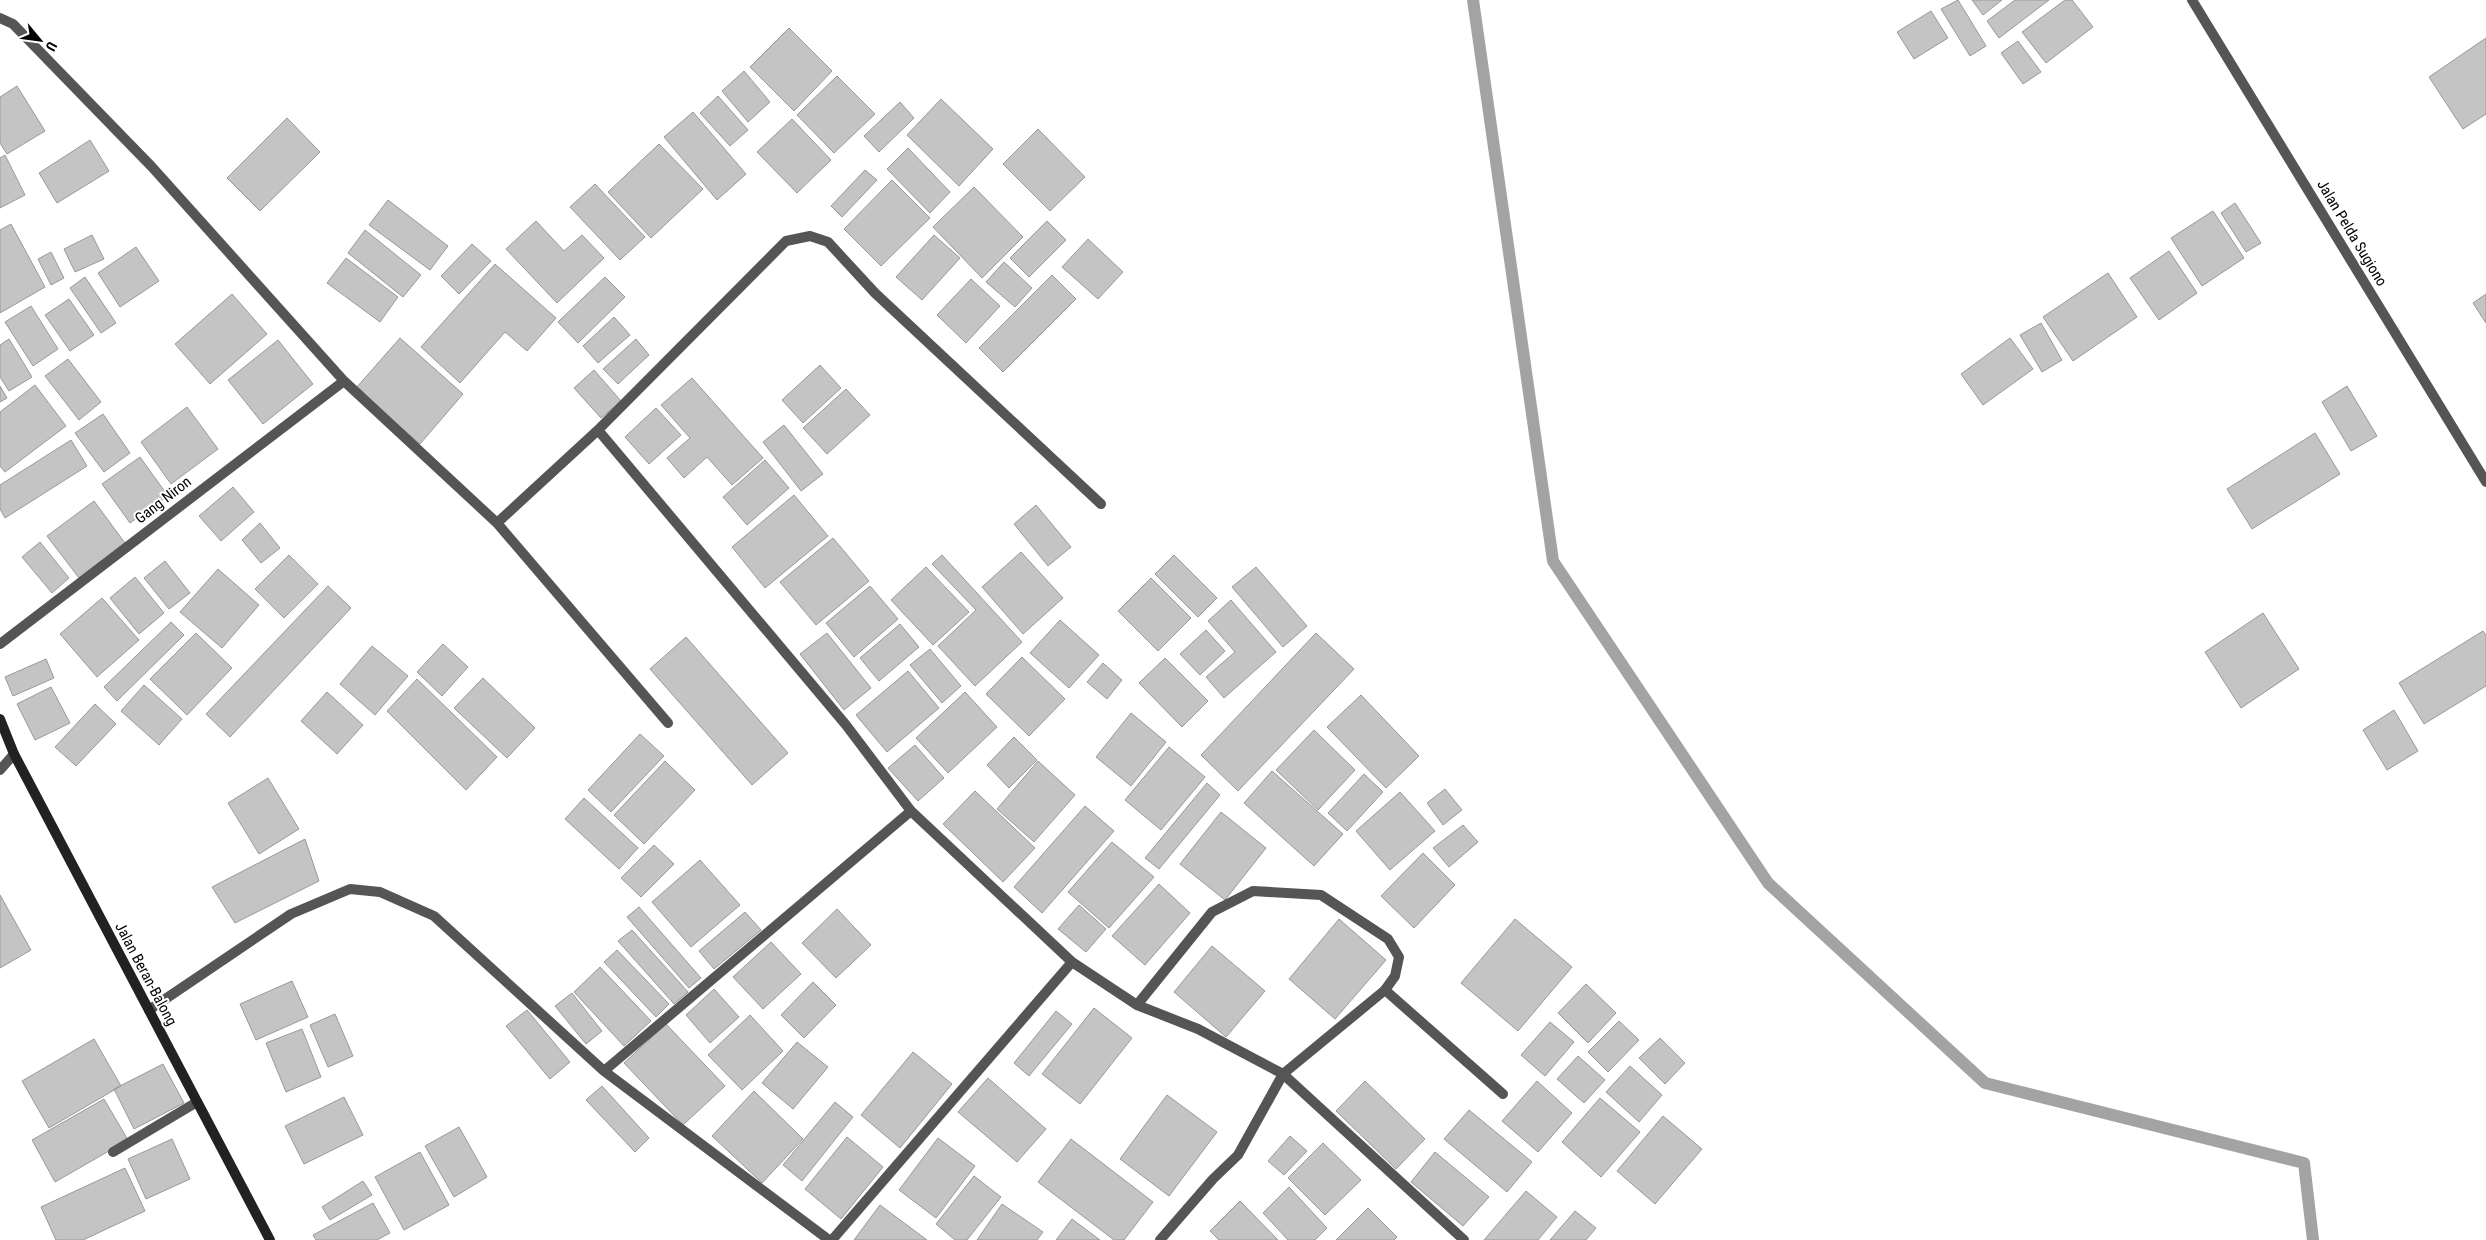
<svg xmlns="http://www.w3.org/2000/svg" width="2486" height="1240" font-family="'Roboto Condensed',sans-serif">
<rect width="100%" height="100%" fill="#fff"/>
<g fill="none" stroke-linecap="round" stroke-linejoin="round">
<path stroke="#a3a3a3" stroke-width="12" d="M1473,0l80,561 215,322 217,200 319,80 9,77"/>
</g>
<path fill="#c4c4c4" stroke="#999" d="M1958,0l28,46 -16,10 -29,-47z
M1972,0h30l-19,15z
M2015,0h34l-50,38 -12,-17z
M2065,0h7l21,27 -47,36 -24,-31z
M1931,11l17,27 -34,21 -17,-27z
M789,28l43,43 -38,40 -44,-44z
M2486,38v76l-23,15 -34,-52z
M2018,41l23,31 -18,12 -22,-31z
M744,71l26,31 -22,20 -26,-31z
M837,76l38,38 -41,39 -37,-38z
M17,86l28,45 -38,23 -7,-11v-46z
M718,96l30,34 -18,16 -30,-33z
M941,99l52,50 -34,37 -52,-51z
M900,102l14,16 -35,34 -15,-16z
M693,112l53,62 -29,26 -53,-63z
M287,118l33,34 -60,59 -33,-33z
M792,119l39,41 -34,33 -40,-41z
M1038,129l47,48 -35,34 -47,-47z
M90,140l19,31 -52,32 -18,-30z
M659,144l44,45 -52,49 -43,-46z
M908,148l42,44 -20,21 -43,-44z
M5,155l20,40 -25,13v-50z
M865,170l12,10 -35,37 -11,-11z
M892,180l38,38 -49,48 -37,-37z
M595,184l50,53 -25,23 -50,-53z
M974,187l49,50 -41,41 -49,-51z
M388,200l60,46 -18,24 -61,-45z
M2235,203l26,40 -15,9 -25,-39z
M2213,211l31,47 -42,28 -31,-48z
M536,221l28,30 18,-16 22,23 -47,45 -51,-54z
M1047,221l19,19 -37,37 -19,-19z
M11,224l34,63 -45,26v-83z
M365,230l56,45 -18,22 -55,-44z
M92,235l12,24 -29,13 -11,-23z
M934,235l26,23 -38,42 -26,-23z
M1088,239l35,33 -25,27 -36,-32z
M472,244l19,17 -32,33 -18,-18z
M136,247l23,34 -39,26 -22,-34z
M2169,251l28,42 -38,27 -29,-42z
M51,252l13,26 -13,7 -13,-26z
M346,258l52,39 -18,25 -53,-39z
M1004,262l28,26 -17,19 -29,-25z
M495,264l61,54 -29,33 -22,-19 -45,51 -39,-36z
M2108,273l29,44 -64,44 -30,-44z
M1052,275l24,24 -73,73 -24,-24z
M85,277l31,46 -15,10 -31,-45z
M605,277l20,20 -47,46 -20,-21z
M971,279l29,27 -34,37 -29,-28z
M232,294l35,40 -57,50 -35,-40z
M2486,294v29l-13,-20z
M69,299l25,36 -24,16 -25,-36z
M31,306l27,43 -25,17 -28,-44z
M614,317l16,18 -32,28 -15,-17z
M2041,323l21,37 -20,12 -22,-37z
M400,338l63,56 -43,50 -64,-56z
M2010,338l23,31 -50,36 -22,-31z
M9,339l23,38 -23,14 -9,-14v-32z
M636,339l13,16 -31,29 -15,-15z
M278,340l35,44 -50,40 -35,-44z
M68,359l33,43 -22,18 -34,-44z
M820,365l21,23 -38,35 -21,-23z
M594,370l27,31 -20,17 -27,-30z
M692,378l71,80 -31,27 -25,-28 -23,21 -17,-20 23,-20 -29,-33z
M35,385l31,41 -61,46 -5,-6v-54z
M0,386l7,12 -7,4z
M2347,386l30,50 -26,15 -29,-49z
M846,389l24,26 -43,39 -24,-26z
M187,407l31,42 -47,35 -30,-42z
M656,408l25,27 -32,29 -24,-27z
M103,414l27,39 -26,19 -29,-39z
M784,425l39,49 -22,17 -38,-49z
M2315,433l25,41 -88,55 -25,-40z
M71,440l16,26 -82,52 -5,-9v-24z
M140,457l28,39 -38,27 -28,-39z
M765,460l24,28 -42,37 -24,-28z
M233,487l21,25 -33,29 -22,-25z
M794,495l34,41 -63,52 -33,-41z
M94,501l31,42 -46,35 -32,-42z
M1036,505l35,42 -23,19 -34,-42z
M260,523l20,25 -19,15 -19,-23z
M833,538l36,43 -53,44 -36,-43z
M40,542l29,36 -17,15 -30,-36z
M1021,552l42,46 -40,36 -41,-47z
M289,555l29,29 -34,34 -29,-29z
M942,555l80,87 -47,44 -37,-40 38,-36 -44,-46z
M1174,555l43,43 -19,19 -43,-43z
M165,561l25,32 -21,16 -25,-31z
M926,567l43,45 -36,33 -42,-45z
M1256,567l51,59 -24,21 -51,-60z
M218,569l41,36 -37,43 -42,-36z
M135,577l29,36 -25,21 -29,-36z
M1151,578l40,40 -33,33 -40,-40z
M328,586l23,22 -121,129 -24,-23z
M870,586l28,33 -44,38 -28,-34z
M102,598l37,42 -42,37 -37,-43z
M1231,600l45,52 -52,46 -18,-21 29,-25 -27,-31z
M2263,613l36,56 -58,39 -36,-56z
M1060,620l39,35 -30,33 -39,-35z
M171,622l13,13 -67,66 -13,-14z
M900,624l19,23 -40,34 -19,-23z
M1206,630l19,21 -25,24 -20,-21z
M2483,631l3,4v51l-62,38 -25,-41z
M196,633l36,35 -45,47 -37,-36z
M827,633l44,55 -27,22 -44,-56z
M1316,633l38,36 -116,122 -37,-36z
M686,637l102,116 -36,32 -102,-116z
M443,644l25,23 -26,29 -25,-24z
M372,646l36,30 -33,39 -35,-31z
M930,649l31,37 -19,17 -32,-38z
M1022,657l43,42 -36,37 -43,-42z
M1165,658l43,43 -26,26 -43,-44z
M46,659l8,19 -41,18 -8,-19z
M1103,663l19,17 -15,19 -20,-17z
M908,671l31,37 -52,44 -31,-37z
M483,678l52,50 -28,30 -53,-50z
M417,679l80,78 -31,33 -79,-79z
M144,685l38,34 -23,26 -38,-34z
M51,687l19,36 -35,17 -18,-36z
M327,692l36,33 -26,29 -36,-33z
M965,692l32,35 -49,46 -32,-35z
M1361,695l58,61 -33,32 -59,-61z
M95,704l21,20 -40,42 -21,-19z
M2394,710l24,41 -31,19 -24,-40z
M1131,713l35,29 -35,44 -35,-29z
M1314,730l41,40 -37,40 -42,-40z
M640,734l24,22 -53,56 -23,-22z
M1014,737l23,23 -28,28 -22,-23z
M915,745l29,33 -26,23 -30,-33z
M1169,747l36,30 -44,53 -36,-30z
M665,761l30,29 -51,54 -30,-29z
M1038,761l37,34 -41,47 -37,-33z
M1272,771l71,63 -29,32 -70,-63z
M1364,774l19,18 -36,39 -19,-18z
M268,778l31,51 -40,25 -31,-51z
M1207,783l13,12 -61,74 -14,-11z
M1445,789l17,21 -19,15 -16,-22z
M975,791l60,57 -32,34 -60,-58z
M1400,792l35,39 -45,39 -34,-39z
M584,798l54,50 -19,21 -54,-50z
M1085,806l29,25 -72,82 -28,-26z
M1221,812l45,36 -41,52 -45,-36z
M1463,825l15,17 -29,25 -16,-19z
M305,839l14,42 -84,42 -23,-36z
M1112,842l42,35 -45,51 -41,-36z
M654,845l20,19 -33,33 -20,-19z
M1423,853l32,32 -41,43 -33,-32z
M700,860l40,45 -49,42 -39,-45z
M1159,884l31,29 -45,52 -33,-29z
M0,895l31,55 -31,18z
M1079,905l27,24 -20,23 -28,-23z
M639,907l62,71 -12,10 -62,-71z
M837,909l34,36 -35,33 -34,-35z
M745,912l16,18 -47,39 -15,-18z
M1339,919l47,41 -51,59 -46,-40z
M1515,919l57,48 -54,64 -57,-48z
M632,930l56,62 -14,12 -56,-63z
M771,942l30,32 -38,35 -30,-32z
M1212,946l53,45 -39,46 -52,-45z
M617,950l52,54 -13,13 -52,-55z
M600,967l51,54 -27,25 -50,-54z
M292,981l16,36 -52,23 -16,-36z
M813,982l23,23 -32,33 -23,-23z
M1586,984l30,29 -28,30 -30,-30z
M714,989l25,28 -29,26 -24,-28z
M572,993l30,38 -16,13 -31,-38z
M1094,1008l38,30 -52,66 -38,-30z
M527,1010l43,52 -20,17 -44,-53z
M1056,1011l16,13 -43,52 -15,-13z
M335,1014l18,42 -25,11 -18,-42z
M750,1015l33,36 -41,39 -34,-35z
M1619,1021l20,19 -31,32 -20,-20z
M1550,1022l24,20 -29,34 -24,-21z
M666,1024l59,62 -42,39 -59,-62z
M302,1029l19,48 -35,15 -20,-49z
M1660,1038l25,25 -20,21 -26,-26z
M94,1039l27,47 -72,42 -27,-47z
M797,1042l31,25 -35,42 -31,-26z
M913,1052l39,32 -52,64 -39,-33z
M1578,1056l27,24 -21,23 -27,-24z
M163,1064l21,39 -50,26 -20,-40z
M1630,1066l32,29 -23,27 -33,-30z
M988,1078l58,51 -29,33 -59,-50z
M1365,1081l60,58 -29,30 -60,-58z
M1537,1081l35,32 -34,39 -36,-31z
M602,1086l47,52 -14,14 -49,-52z
M754,1091l49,48 -41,44 -50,-47z
M1167,1095l50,37 -48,64 -49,-37z
M344,1097l19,38 -59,29 -19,-38z
M1600,1098l40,34 -39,45 -39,-35z
M104,1099l24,41 -73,42 -23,-42z
M835,1102l18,15 -51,64 -19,-16z
M1469,1110l63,52 -25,30 -63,-53z
M1663,1116l39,33 -47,55 -38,-33z
M459,1127l28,50 -33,20 -29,-51z
M1290,1136l17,15 -23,24 -16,-14z
M847,1137l36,30 -42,52 -36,-30z
M938,1138l37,28 -39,52 -37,-28z
M172,1139l18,40 -44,20 -18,-40z
M1071,1139l82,63 -29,38h-10l-76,-58z
M1323,1143l38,37 -36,35 -37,-37z
M420,1152l29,53 -45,25 -29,-53z
M1435,1152l54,45 -26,29 -52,-44z
M125,1168l20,43 -62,29h-27l-15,-33z
M974,1176l27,21 -34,43h-12l-19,-16z
M363,1181l9,14 -42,25 -8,-13z
M1289,1187l38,41 -12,12h-27l-25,-27z
M1526,1191l31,26 -19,23h-54z
M1240,1201l38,39h-59l-9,-9z
M373,1203l17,30 -13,7h-61l-3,-5z
M1002,1204l41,28 -6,8h-60z
M880,1205l47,35h-73z
M1368,1208l29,29 -3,3h-58z
M1575,1211l21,17 -10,12h-36z
M1072,1219l28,21h-44z"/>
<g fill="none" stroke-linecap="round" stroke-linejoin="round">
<path stroke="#555" stroke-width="10" d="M1385,990l118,104
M113,1152l84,-50"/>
<path stroke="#555" stroke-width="10" d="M2192,0l294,482
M0,18l13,6 139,143 192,214 153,142 171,200
M598,430l188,-189 24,-5 18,6 47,51 226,211
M497,523l101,-93 248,295 65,86 161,151 65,43 61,24 85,45 181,166
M0,644l344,-263
M0,770l14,-16
M1137,1005l75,-93 41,-21 68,4 67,44 11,18 -4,19 -10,14 -102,84 -45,81 -25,24 -53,61
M149,1010l142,-96 59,-25 30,3 54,24 170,155 225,169
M604,1071l307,-260
M832,1240l240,-278"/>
<path stroke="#222" stroke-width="10" d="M0,719l14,35 256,486"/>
</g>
<g text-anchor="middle" stroke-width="4" stroke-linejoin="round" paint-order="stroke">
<g font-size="15" fill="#000" stroke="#fff">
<text transform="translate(2352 233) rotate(59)" y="5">Jalan Pelda Sugiono</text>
<text transform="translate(163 500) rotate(-38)" y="5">Gang Niron</text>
<text transform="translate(146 974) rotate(62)" y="5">Jalan Beran-Balong</text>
</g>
</g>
<g transform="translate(40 40) rotate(119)" stroke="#ffffff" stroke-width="4" paint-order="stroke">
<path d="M0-4L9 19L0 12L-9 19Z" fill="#000000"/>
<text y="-8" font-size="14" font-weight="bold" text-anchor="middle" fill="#000000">U</text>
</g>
</svg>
